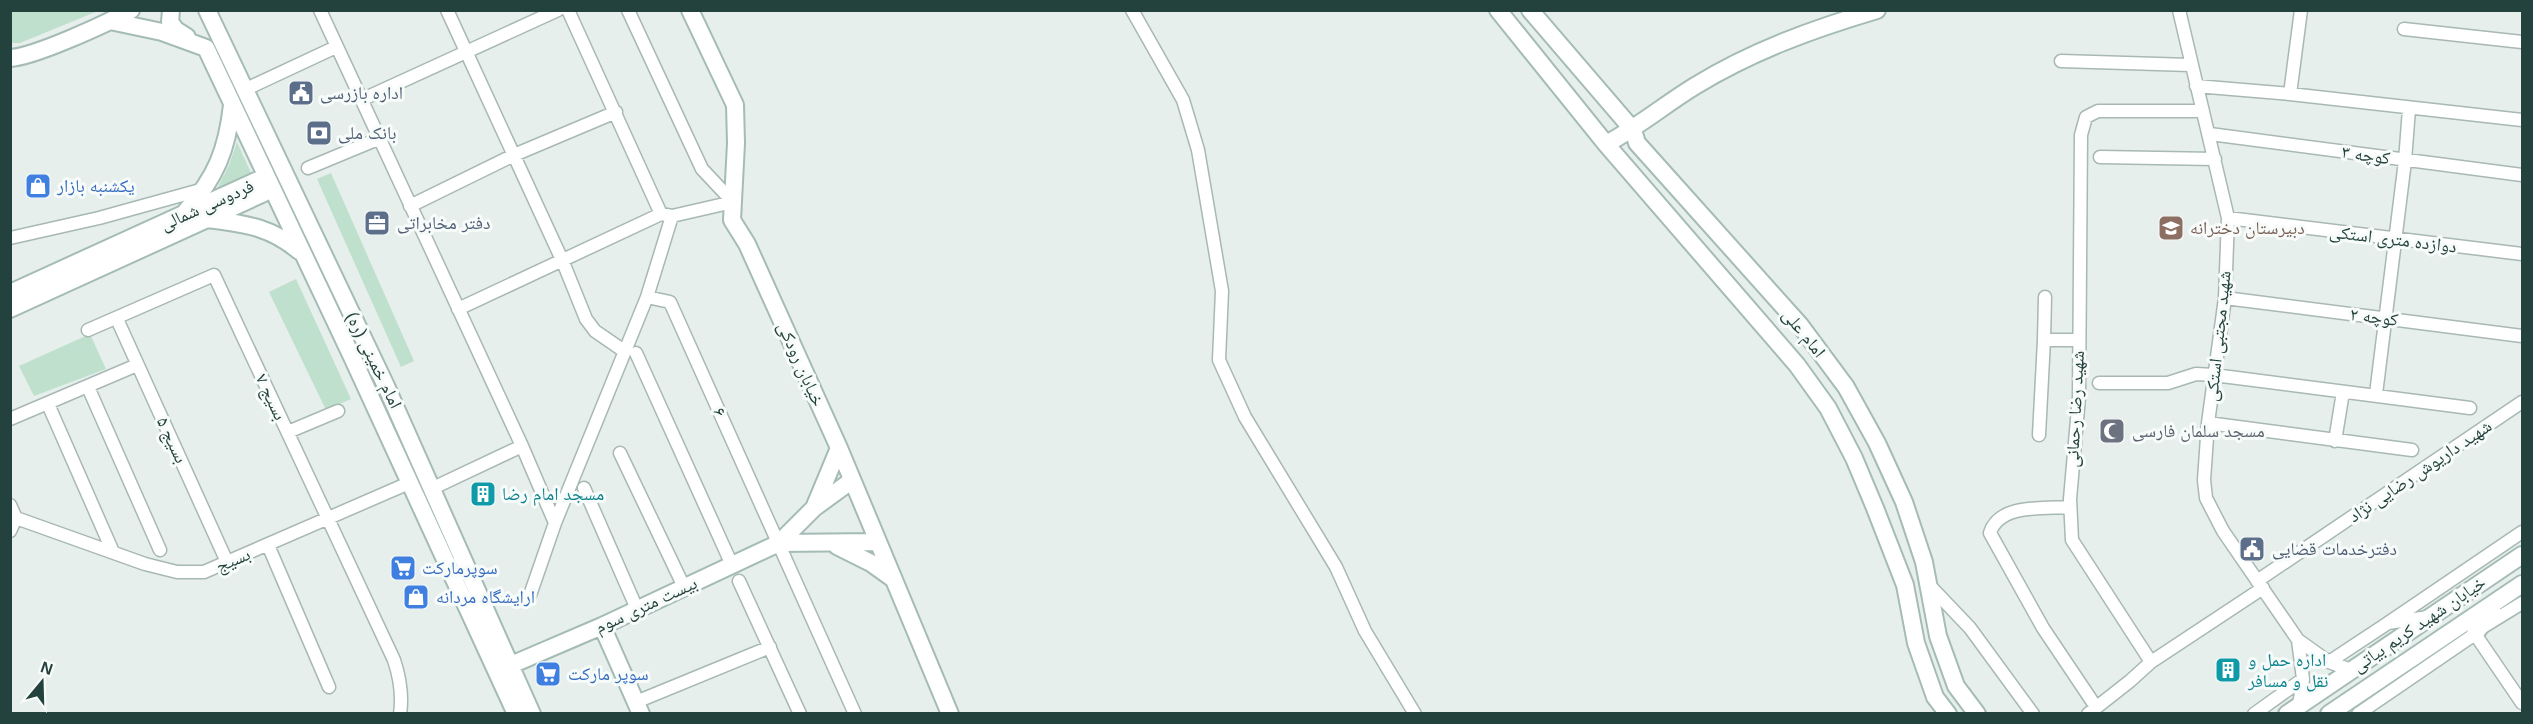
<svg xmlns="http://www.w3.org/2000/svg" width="2533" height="724" font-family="Arial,'Noto Naskh Arabic',sans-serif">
<rect width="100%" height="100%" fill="#e6efec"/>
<path fill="#bfe0cc" d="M10,11l1,-1 87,1 -78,32h-9z
M237,142l15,33 -37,18 14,-28z
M331,173l83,188 -13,6 -84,-188z
M296,279l55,120 -25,11 -57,-118z
M90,334l16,35 -72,27 -15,-30z"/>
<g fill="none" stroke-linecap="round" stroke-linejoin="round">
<g stroke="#a8b8b4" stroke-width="15">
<path id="minor" d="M320,10l202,436 33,77
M447,10l116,252 23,57 9,12 29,20
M568,10l93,204
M1132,10l51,90 15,50 24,141 -3,69 26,57 91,150 29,64 50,83
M2179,10l49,208 -3,80 -17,125 -4,57 2,18 17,33 75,109 31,22 22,8
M2404,29l118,13
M2061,61l129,4
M2196,86l94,8 232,26
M246,89l90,-42
M2290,94l11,-84
M361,100l197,-90
M2203,111h-105l-12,6 -5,18 -2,262 -9,102 2,41 79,122 112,-74
M2210,134l312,41
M2100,157l115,2
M308,168l70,-29
M410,206l104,-51 102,-43
M2228,218l294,36
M10,238l89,-20 105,-29
M647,297l23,5 185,412
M2045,297l-1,43h35
M2225,298l297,38
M458,309l203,-95 11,2 61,-14 -31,-33 -74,-159
M117,319l110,243
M88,330l126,-55 180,385c6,18 9,34 6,54
M636,353l96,212
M2099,383h69l28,-9 18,1 256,33
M88,387l72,163
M2376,394l29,-233 4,-52
M48,404l65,148
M10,419l127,-54
M2208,423l204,27
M288,432l50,-21
M2039,435l5,-95
M2335,441l8,-49
M620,453l64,134
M433,488l89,-42
M584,488l53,121
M10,505l6,13
M2070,507c-25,2 -71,-4 -80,26l53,95 53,79
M16,518l129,46 32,8h27l205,-89
M10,531l6,-13
M268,545l61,142
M739,581l61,133
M2257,581l265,-179
M1930,586l40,42 63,86
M529,598l26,-75 92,-226 25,-81
M2388,623l134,-91
M2483,627l39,-24
M2298,640l5,39 -4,26
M2329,662l59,-39 40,-6
M636,702l134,-55
M2088,714l42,-33 21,-19
M2254,714l49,-35
M2358,714l117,-80 47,69"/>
</g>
<g stroke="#a4bbb6" stroke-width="20">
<path id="secondary" d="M171,10l-1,12 6,8 11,7
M207,10l179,376 146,328
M690,10l45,95 1,38 -4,77 15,24 92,204 111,266
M1498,10l108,134 191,221 31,43 26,50 21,50 30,77 11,58 19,54 13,17
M1530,10l103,120 4,13 163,182 46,62 31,56 27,59 20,60 14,74 18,50 21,28
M110,21l52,11 44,16
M206,48l147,311 163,355
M10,58c24,-1 98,-35 121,-48
M1606,144c32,-17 58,-39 89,-58 57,-35 118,-57 182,-76
M186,211c30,-34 41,-61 46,-106
M207,219c37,5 63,7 92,32
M10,293l248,-113 12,3
M10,309l254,-116 6,-10
M814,508l25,-60
M779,543l98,-1
M837,546l34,17 21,15
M602,626l39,88
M2475,634l17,-24
M511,665l91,-39 177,-83 35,-35 37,-27
M2287,714l235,-159
M2329,714l193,-130"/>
</g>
<use href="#minor" stroke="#fff" stroke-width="12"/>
<use href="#secondary" stroke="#fff" stroke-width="16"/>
</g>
<defs>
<g id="civic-square" transform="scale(1.35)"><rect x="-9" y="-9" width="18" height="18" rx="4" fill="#5c6f8a" stroke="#f7fbf9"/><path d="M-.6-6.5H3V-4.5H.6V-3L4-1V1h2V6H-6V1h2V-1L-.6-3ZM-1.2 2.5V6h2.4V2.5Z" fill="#fff"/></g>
<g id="bank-square" transform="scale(1.35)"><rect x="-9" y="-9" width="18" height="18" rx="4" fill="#5c6f8a" stroke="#f7fbf9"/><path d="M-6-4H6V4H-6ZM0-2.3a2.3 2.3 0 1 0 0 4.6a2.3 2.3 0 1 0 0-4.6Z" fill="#fff"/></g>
<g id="shop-square" transform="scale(1.35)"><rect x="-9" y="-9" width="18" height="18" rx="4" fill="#3f7fe0" stroke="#f7fbf9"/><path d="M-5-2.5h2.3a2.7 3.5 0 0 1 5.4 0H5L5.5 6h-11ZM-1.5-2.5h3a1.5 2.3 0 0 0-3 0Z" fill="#fff"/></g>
<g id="office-square" transform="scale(1.35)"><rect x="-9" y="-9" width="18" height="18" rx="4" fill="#5c6f8a" stroke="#f7fbf9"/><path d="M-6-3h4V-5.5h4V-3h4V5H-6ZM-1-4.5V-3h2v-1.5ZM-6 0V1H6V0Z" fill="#fff"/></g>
<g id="school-square" transform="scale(1.35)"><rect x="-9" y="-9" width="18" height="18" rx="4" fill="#8d6e63" stroke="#f7fbf9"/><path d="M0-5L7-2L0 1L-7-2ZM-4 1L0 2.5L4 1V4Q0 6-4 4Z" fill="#fff"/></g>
<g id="mosque-square" transform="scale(1.35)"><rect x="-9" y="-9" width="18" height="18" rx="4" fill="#6b7280" stroke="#f7fbf9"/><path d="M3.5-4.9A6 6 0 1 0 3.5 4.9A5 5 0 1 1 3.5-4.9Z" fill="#fff"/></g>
<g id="building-square" transform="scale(1.35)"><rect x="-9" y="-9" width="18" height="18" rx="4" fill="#0f9aa8" stroke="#f7fbf9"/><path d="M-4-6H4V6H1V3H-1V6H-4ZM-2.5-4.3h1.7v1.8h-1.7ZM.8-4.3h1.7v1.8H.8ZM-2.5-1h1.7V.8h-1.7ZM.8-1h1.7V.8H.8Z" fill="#fff"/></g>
<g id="supermarket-square" transform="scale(1.35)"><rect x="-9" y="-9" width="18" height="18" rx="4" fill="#3f7fe0" stroke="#f7fbf9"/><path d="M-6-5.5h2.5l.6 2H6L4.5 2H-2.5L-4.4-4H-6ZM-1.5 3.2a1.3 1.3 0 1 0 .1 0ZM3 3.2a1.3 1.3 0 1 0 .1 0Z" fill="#fff"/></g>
</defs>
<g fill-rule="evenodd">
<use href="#civic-square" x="301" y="93"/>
<use href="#bank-square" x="319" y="133"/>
<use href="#shop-square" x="38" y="186"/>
<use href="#office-square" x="377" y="223"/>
<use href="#school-square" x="2171" y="228"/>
<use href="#mosque-square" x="2112" y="431"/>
<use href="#building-square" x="483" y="494"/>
<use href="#civic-square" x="2252" y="549"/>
<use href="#supermarket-square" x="403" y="568"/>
<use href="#shop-square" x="416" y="597"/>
<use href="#building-square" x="2228" y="670"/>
<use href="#supermarket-square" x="548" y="674"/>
</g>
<g text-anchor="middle" stroke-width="6" stroke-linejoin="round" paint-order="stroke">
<g font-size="18" fill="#4e5e75" stroke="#f7fbf9" text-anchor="start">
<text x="320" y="99">اداره بازرسی</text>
<text x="338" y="139">بانک ملی</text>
<text x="397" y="229">دفتر مخابراتی</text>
<text x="2272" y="555">دفترخدمات قضایی</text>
</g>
<g font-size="18" fill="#24423d" stroke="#f7fbf9">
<text transform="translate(2366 155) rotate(8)" y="6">کوچه ۳</text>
<text transform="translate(207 205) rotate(-24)" y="6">فردوسی شمالی</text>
<text transform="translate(2393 239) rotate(7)" y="6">دوازده متری استکی</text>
<text transform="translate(2374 317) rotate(7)" y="6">کوچه ۲</text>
<text transform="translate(1804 333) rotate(51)" y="6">امام علی</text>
<text transform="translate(2218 336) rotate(-84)" y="6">شهید مجتبی استکی</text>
<text transform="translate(374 360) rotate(64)" y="6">امام خمینی (ره)</text>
<text transform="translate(801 364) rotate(66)" y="6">خیابان رودکی</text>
<text transform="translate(271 397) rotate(65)" y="6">بسیج ۷</text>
<text transform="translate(2075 409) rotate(-87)" y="6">شهید رضا رحمانی</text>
<text transform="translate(720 412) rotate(66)" y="6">۶</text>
<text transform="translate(172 440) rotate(65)" y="6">بسیج ۵</text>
<text transform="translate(2420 471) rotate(-34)" y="6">شهید داریوش رضایی نژاد</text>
<text transform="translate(233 560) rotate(-23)" y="6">بسیج</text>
<text transform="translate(646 605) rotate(-25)" y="6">بیست متری سوم</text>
<text transform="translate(2419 624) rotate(-34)" y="6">خیابان شهید کریم بیاتی</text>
</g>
<g font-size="18" fill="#366cbe" stroke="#f7fbf9" text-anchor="start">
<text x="57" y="192">یکشنبه بازار</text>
<text x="422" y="574">سوپرمارکت</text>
<text x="436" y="603">ارایشگاه مردانه</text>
<text x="568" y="680">سوپر مارکت</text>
</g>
<g font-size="18" fill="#785e54" stroke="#f7fbf9" text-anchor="start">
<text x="2190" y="234">دبیرستان دخترانه</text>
</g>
<g font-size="18" fill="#5b616d" stroke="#f7fbf9" text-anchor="start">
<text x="2132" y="437">مسجد سلمان فارسی</text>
</g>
<g font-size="18" fill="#0d838f" stroke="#f7fbf9" text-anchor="start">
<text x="502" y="500">مسجد امام رضا</text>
<text x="2248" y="666">اداره حمل و<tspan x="2248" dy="21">نقل و مسافر</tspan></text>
</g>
</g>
<rect width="2533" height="724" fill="none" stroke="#24423d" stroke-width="24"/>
<g transform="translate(42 682) rotate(19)" stroke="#f7fbf9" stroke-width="4.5" paint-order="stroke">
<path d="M0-4.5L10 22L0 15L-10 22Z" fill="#24423d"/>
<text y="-9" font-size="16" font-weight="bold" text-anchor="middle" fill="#24423d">N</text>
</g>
</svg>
